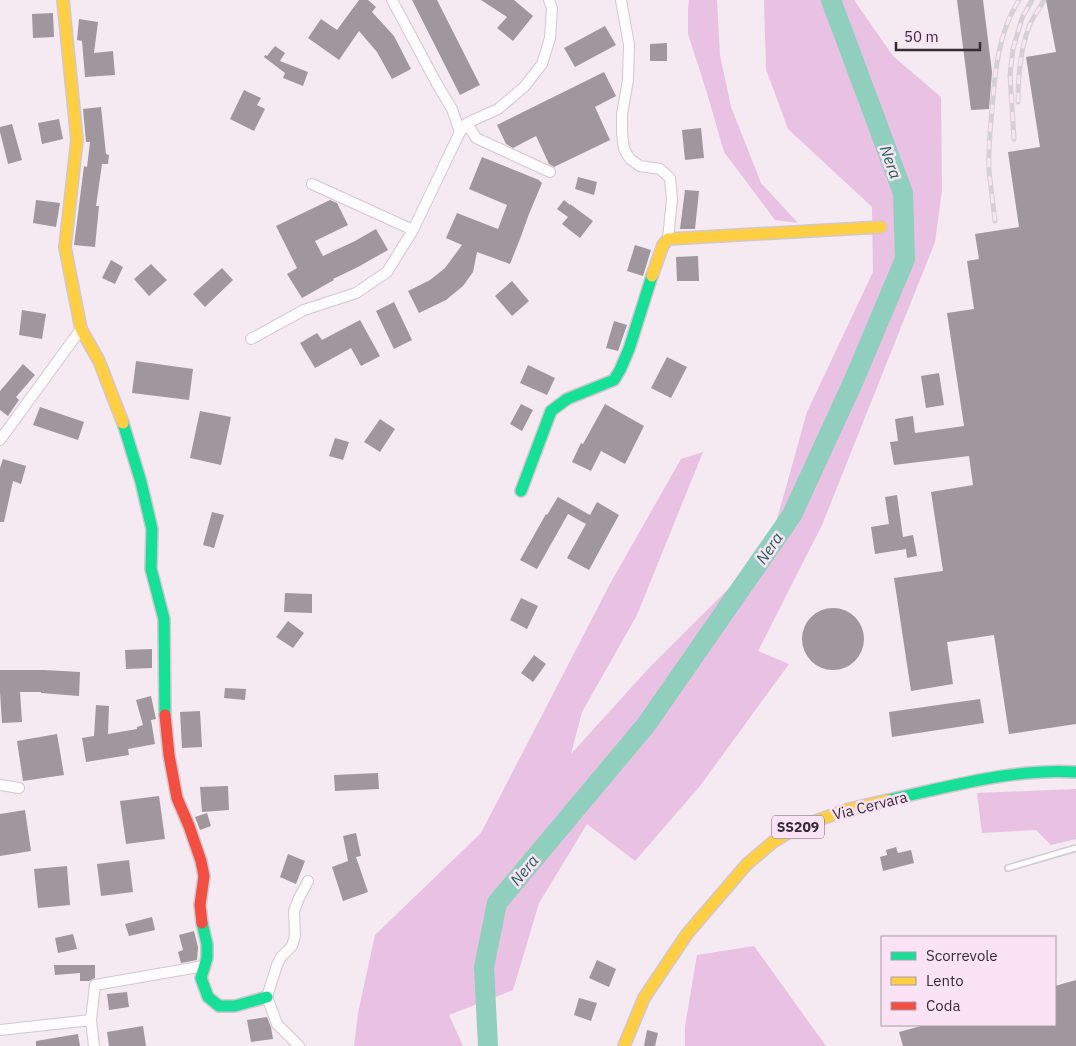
<svg xmlns="http://www.w3.org/2000/svg" width="1076" height="1046" font-family="'IBM Plex Sans',sans-serif">
<rect width="100%" height="100%" fill="#f5e9f2"/>
<path fill="#e9c1e2" d="M689,0h28l3,55 11,52 30,76 37,40 -23,-3 -51,-68 -17,-59 -19,-59v-25z
M764,0h90l39,56 48,41 1,93 -7,52 -113,283 -64,126 31,13 -89,122 -65,75 -48,-37 -48,79 -26,87 -64,25 14,31h-109l4,-33 17,-78 106,-102 130,-251 70,-123 22,-7 -66,163 -55,97 -11,42 78,-86 120,-120 38,-136 66,-140 -1,-65 -84,-78 -22,-60z
M1076,789v50l-25,6 -15,-15 -54,3 -5,-40z
M754,946l72,100h-141v-19l12,-72z"/>
<g fill="none" stroke-linecap="round" stroke-linejoin="round">
<path stroke="#90cebd" stroke-width="20" d="M488,1046l-4,-79 13,-64 149,-178 146,-210 62,-135 51,-121 -2,-66 -72,-193"/>
</g>
<path fill="#a0969e" d="M359,0h9l8,7 -4,5 22,24 17,33 -19,10 -15,-27 -18,-21 -20,29 -31,-22 13,-19 16,11z
M412,0h25l43,85 -20,10z
M481,0h33l19,16 -20,25 -16,-13 10,-11z
M957,0h26l9,72 -3,37 -18,1z
M1046,0h30v724l-67,10 -15,-99 -47,7 6,42 -42,7 -17,-113 49,-7 -12,-79 42,-7 -4,-29 -75,9 -4,-23 8,-1 -3,-22 18,-3 2,17 49,-7 -17,-113 27,-4 -7,-48 12,-2 -4,-25 44,-7 -11,-75 32,-5 -14,-90 30,-5z
M53,13l1,24 -21,1 -1,-24z
M79,19l19,3 -4,31 19,-2 2,24 -30,2 -3,-36 -5,-1z
M605,26l11,19 -41,22 -11,-19z
M667,43v18h-17v-17z
M275,46l10,7 -5,8 28,11 -5,14 -20,-8 2,-5 -21,-16 1,-2 2,1z
M604,72l12,24 -21,11 15,33 -56,27 -5,-3 -13,-28 -23,12 -7,-4 -9,-19z
M244,90l17,8 -4,7 8,4 -11,22 -24,-12z
M101,107l5,47 3,1 -1,9h-6l-6,42h3l-4,41 -21,-2 10,-79 3,1 3,-25h-4l-3,-33z
M59,119l4,20 -21,5 -4,-21z
M12,124l10,36 -14,4 -8,-32v-5z
M701,128l3,30 -19,2 -3,-30z
M482,157l57,23 3,3 -13,31 -9,25 -10,25 -33,-12 -4,20 -10,14 -17,14 -27,13 -11,-22 22,-11 15,-12 17,-23 -16,-7 11,-25 41,16 9,-24 -38,-16z
M578,177l19,5 -3,13 -19,-6z
M685,190l14,1 -4,38h-15z
M36,200l24,3 -4,24 -23,-4z
M330,200l7,3 11,22 -33,16 8,15 32,-15 21,-12 12,21 -30,17 -25,12 1,1 -32,18 -15,-24 10,-6 -21,-42z
M564,200l6,5v-1l23,17 -13,17 -18,-14 6,-7 -11,-8z
M635,245l16,5 -8,26 -16,-5z
M698,256l1,25h-22l-1,-24z
M111,260l12,7 -8,17 -13,-6z
M151,264l16,16 -18,16 -15,-17z
M222,268l11,12 -28,27 -12,-13z
M512,281l17,20 -17,15 -17,-20z
M394,302l18,38 -18,9 -18,-38z
M22,310l24,4 -4,25 -23,-4z
M360,320l20,36 -19,10 -10,-18 -36,20 -15,-25 17,-10 5,7z
M614,321l13,4 -9,26 -12,-3z
M667,357l20,10 -16,31 -20,-10z
M136,361l57,8 -4,31 -57,-7z
M23,364l12,11 -19,22 3,3 -11,16 -8,-6v-19z
M528,365l27,13 -8,17 -27,-12z
M939,373l5,32 -18,3 -5,-32z
M521,404l12,6 -11,21 -12,-7z
M605,404l39,22 -19,38 -24,-13 -10,20 -19,-9 9,-19 2,1z
M40,407l44,15 -6,18 -45,-15z
M200,411l31,6 -10,48 -31,-7z
M380,419l15,10 -15,23 -16,-10z
M335,438l14,4 -6,18 -14,-4z
M3,459l23,7 -5,18 -8,-3 -9,41h-4v-54z
M897,495l6,42 10,-2 4,21 -10,2 -1,-9 -31,5 -4,-27 18,-3 -4,-27z
M558,497l32,18 7,-13 22,13 -30,55 -22,-12 19,-34 -18,-10 -31,55 -17,-9 26,-46 1,1z
M212,512l12,3 -10,33 -11,-3z
M285,593l27,1v19l-28,-1z
M521,598l17,8 -11,23 -17,-9z
M802 639a31 31 0 1 1 62 0a31 31 0 1 1-62 0Z
M288,621l16,12 -11,15 -17,-11z
M152,649v19l-26,1 -1,-19z
M534,655l12,9 -13,18 -12,-9z
M0,670h44l36,2 -1,24 -38,-3v-1h-21l2,30 -20,1 -2,-31z
M225,688l21,1 -1,11 -21,-2z
M151,696l5,23 -5,1 4,24 -27,5 1,6 -43,7 -4,-24 12,-2 2,-31 13,1 -1,28 29,-5v-2l6,-2 -7,-25z
M980,699l4,24 -92,14 -3,-25z
M200,711l2,36 -20,1 -2,-36z
M57,734l7,41 -41,6 -6,-40z
M378,773l1,16 -44,2 -1,-16z
M228,786l1,24 -27,2 -2,-25z
M159,796l6,43 -39,5 -6,-43z
M25,810l6,41 -31,5v-42z
M207,813l4,13 -11,4 -5,-13z
M356,833l5,23 -5,1 12,35 -25,9 -11,-34 16,-6 -5,-25z
M896,847l2,6 13,-3 3,13 -31,8 -3,-14 7,-2 -1,-5z
M288,854l17,7 -9,23 -16,-7z
M129,860l4,32 -32,4 -4,-32z
M67,866l3,39 -32,3 -4,-39z
M152,917l3,13 -26,6 -4,-12z
M194,931l4,16 -1,13 -16,3 -3,-11 5,-2 -4,-15z
M73,934l4,15 -19,4 -3,-15z
M597,960l19,9 -7,18 -20,-9z
M54,965h41v13l-6,3h-9v-8l-25,2z
M1076,980v66h-173l-4,-14 26,-7h130v-39z
M127,992l2,15 -20,3 -2,-16z
M579,998l18,5 -6,18 -17,-6z
M267,1017l4,10 2,12 -22,3 -4,-22z
M143,1026l3,20h-37l-2,-14z
M647,1030l11,3 -3,13h-11z
M78,1034l2,12h-44v-5z"/>
<g fill="none" stroke-linecap="round" stroke-linejoin="round">
<g stroke="#d2c7cf" stroke-width="8">
<path id="lane" d="M1008,868l68,-20"/>
</g>
<g stroke="#d2c7cf" stroke-width="12">
<path id="street" d="M621,0l8,45 -1,35 -6,34v19l2,16 6,10 10,7 20,3 10,9 2,21 -4,40
M467,123l9,15 74,34
M460,132l7,-9 31,-14 26,-22 18,-23 8,-26 2,-30 -3,-8
M312,184l101,46
M251,339l53,-29 52,-17 31,-21 26,-42 47,-98 -8,-23 -15,-25 -45,-84
M0,440l81,-111
M0,785l19,3
M91,1020l3,26
M0,1030l91,-10 4,-35 109,-19
M299,1046l-22,-22 -10,-27 10,-32 4,-8 11,-11 3,-10 -1,-25 5,-13 9,-17"/>
</g>
<g stroke="#d2c7cf" stroke-width="14">
<path id="fast" d="M123,423l18,59 11,47 -1,40 13,50 1,96
M521,491l30,-80 16,-12 47,-19 6,-10 9,-21 23,-73
M888,800c61,-13 125,-32 188,-28
M202,923l5,21v14l-6,20 7,19 11,9h16l32,-9"/>
</g>
<g stroke="#d2c7cf" stroke-width="14">
<path id="slow" d="M63,0l14,140 -12,107 16,82 18,32 24,62
M652,276l11,-31 5,-6 213,-12
M624,1046l20,-48 43,-64 60,-70 26,-22 23,-14 53,-19 39,-9"/>
</g>
<g stroke="#d2c7cf" stroke-width="14">
<path id="jam" d="M165,715l4,40 8,43 12,28 12,35 3,15 -4,29 2,18"/>
</g>
<use href="#lane" stroke="#fefcfd" stroke-width="5"/>
<use href="#street" stroke="#fefcfd" stroke-width="10"/>
<use href="#fast" stroke="#16e098" stroke-width="11"/>
<use href="#slow" stroke="#ffcf43" stroke-width="11"/>
<use href="#jam" stroke="#f24e42" stroke-width="11"/>
<g stroke="#d4d0d3" stroke-width="5">
<path id="rail" d="M1018,102c0,-26 2,-53 12,-78 4,-8 10,-16 14,-24
M1014,139l-4,-64 3,-26 9,-31 10,-18
M995,221c-2,-17 -4,-33 -6,-50 -1,-20 1,-40 3,-61 3,-38 6,-77 27,-110"/>
</g>
<use href="#rail" stroke="#fbe3f6" stroke-width="3" stroke-dasharray="9" stroke-linecap="butt"/>
</g>
<g text-anchor="middle" stroke-width="5" stroke-linejoin="round" paint-order="stroke">
<rect fill="#fbe3f6" stroke="#71626e" stroke-width="1" x="772" y="815.5" width="52" height="23" rx="4"/>
<g font-size="14" font-weight="bold" fill="#362b34">
<text x="798" y="832">SS209</text>
</g>
<g font-size="15" fill="#362b34" stroke="#fbe3f6">
<text transform="translate(870 806) rotate(-14)" y="5">Via Cervara</text>
</g>
<g font-size="16" font-style="italic" fill="#1d6551" stroke="#fbe3f6">
<text transform="translate(891 162) rotate(70)" y="6">Nera</text>
<text transform="translate(769 548) rotate(-55)" y="6">Nera</text>
<text transform="translate(524 870) rotate(-50)" y="6">Nera</text>
</g>
</g>
<rect x="881" y="936" width="175" height="90" fill="#fbe3f6" stroke="#ac99a8"/>
<rect x="891" y="952" width="25" height="8" fill="#16e098" stroke="#ac99a8"/>
<text x="926" y="961" font-size="15" fill="#362b34">Scorrevole</text>
<rect x="891" y="977" width="25" height="8" fill="#ffcf43" stroke="#ac99a8"/>
<text x="926" y="986" font-size="15" fill="#362b34">Lento</text>
<rect x="891" y="1002" width="25" height="8" fill="#f24e42" stroke="#ac99a8"/>
<text x="926" y="1011" font-size="15" fill="#362b34">Coda</text>
<path d="M896 42v8h84v-8" fill="none" stroke="#362b34" stroke-width="2.5"/>
<text x="904" y="42" font-size="15" fill="#362b34" stroke="#fbe3f6" stroke-width="4" paint-order="stroke">50 m</text>
</svg>
